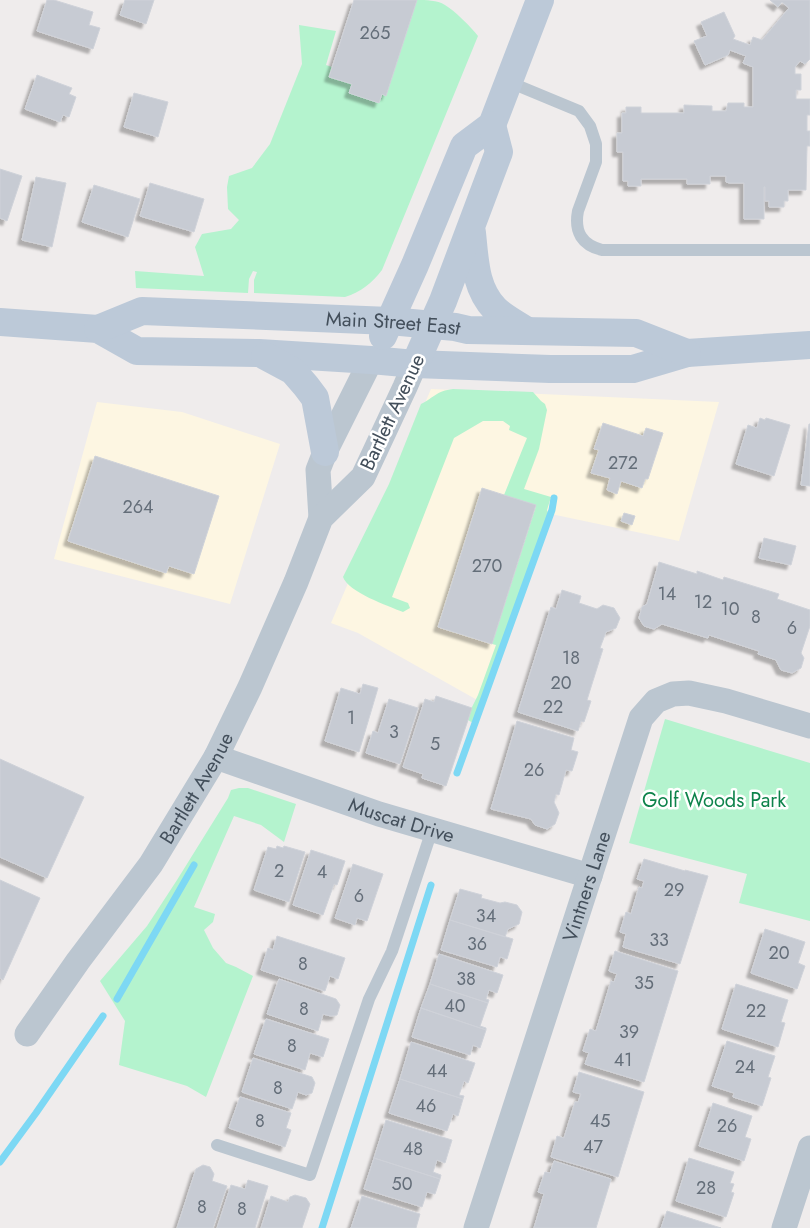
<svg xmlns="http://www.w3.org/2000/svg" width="810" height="1228" font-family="Jost,sans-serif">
<defs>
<filter id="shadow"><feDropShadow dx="-4.5" dy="4.5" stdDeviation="1" flood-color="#0004"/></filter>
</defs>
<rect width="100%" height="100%" fill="#efecec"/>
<path fill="#fdf6e2" d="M431,389l288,13 -40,139 -128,-27 -72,187 -121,-68 -27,-10z
M97,402l85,10 98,32 -50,160 -176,-45z"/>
<path fill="#b4f3ce" d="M417,0c9,0 20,0 28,5 10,6 26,22 33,31l-96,234c-10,13 -21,22 -37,27l-91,-4v-13l3,-8 -4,-1 -4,8 -1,14 -112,-5 -1,-17 69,5 -9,-29 7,-13 29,-5 8,-9 -11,-11 -1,-22 2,-11 23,-8 18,-24 32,-80 -3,-39 37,6 -10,34 6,2 -3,10 23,7 -3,9 33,1 4,2z
M453,389l80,3 8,9 4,3 2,6 -8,39 -15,40 27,8 -4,13 2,5 -76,208 -5,-3 4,-13 6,-12 18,-50 -4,-1 44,-138 -32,-11 23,-57 -18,-8 1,-4 -7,-5h-20l-29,17 -62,159 16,6 2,5 -7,4c-15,-6 -55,-20 -60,-35l46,-93 32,-80c14,-7 15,-13 32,-15z
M665,719l145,44v158l-71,-18 8,-29 -118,-31z
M239,788h9l48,16 -12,38 -23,-17 -27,-9 -40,91 21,7 -2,8 -9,8 9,18 13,15 10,4 17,9 -47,121 -19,-11 -68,-21 6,-44 -25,-40 47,-55 30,-46 51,-82 3,-8z"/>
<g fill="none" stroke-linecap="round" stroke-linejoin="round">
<path stroke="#7dd8f4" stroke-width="7" d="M457,773l95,-263 2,-12
M117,999l77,-134
M0,1162l36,-49 67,-97
M322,1228l109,-343"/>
</g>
<path fill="#c7cbd3" stroke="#cfd2d9" filter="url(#shadow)" d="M47,0h7l39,12 -4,13 11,3 -7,21 -56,-18z
M125,0h29l-8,24 -26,-9z
M354,0h63l-31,96 -4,-2 -3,9 -30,-10 3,-9 -23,-7z
M770,0h40v59l-5,5 -5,-3 -5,6v7h6v16h-5v9h14v16h-3v16h3v15h-3l-1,44h-18v11h-4v6h-15v-6h-4v-14h-1v32h-20v-36h-14l-4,-1v-6h-16v8h-23v-5h-46v7h-13v-5h-5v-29h-6v-19h5v-20h4v-6h15v6h43v-8l28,1v5h14l2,-8h16v4h9v-40l-10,-4 3,-7 -16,-6 -2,5 -23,10 -11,-24 13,-5 -6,-14 23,-10 11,24 -2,3 17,6 3,-8 9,3 27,-32 -7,-6 -4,5z
M37,75l35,13 -3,6 7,3 -7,20 -6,-2 -3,7 -35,-13z
M134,93l34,9 -10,35 -34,-10z
M0,169l22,7 -15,45 -7,-3z
M36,177l30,6 -14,64 -30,-7z
M150,183l54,16 -10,33 -54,-16z
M94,185l46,14 -12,38 -46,-15z
M760,418l5,2 1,-2 24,7 -16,51 -38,-12 12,-39 9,3z
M603,423l40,13 3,-8 17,5 -15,46h-3l-3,9 -21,-7 -4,13 -10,-4 3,-12 -19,-5 8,-23 -5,-1z
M809,424h1v62l-9,-1z
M95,456l124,40 -25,78 -25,-8 -3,7 -98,-32z
M482,488l54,17 -44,139 -54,-17z
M624,513l11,3 -3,9 -11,-4z
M764,538l32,8 -5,19 -32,-7z
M659,562l38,12v-3l26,9 1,-3 55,17 -2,5 33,11v16l-9,27 3,5 -3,10 -9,5 -11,-3 -5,-10 -18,-6 1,-3 -50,-16 -1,3 -46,-14 -8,5 -10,-3 -5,-8 3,-11 5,-3z
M562,590l19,6 -2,7 18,6 6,-4 11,3 6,10 -4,10 -10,4 -6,16 3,1 -16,51 4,1 -7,21 -3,-1 -3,10 -60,-19 33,-105 5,2z
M363,684l15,4 -19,64 -34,-11 16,-53 19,6z
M436,696l36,12 -26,78 -24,-8 1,-4 -20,-7 22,-68 9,3z
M389,699l29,9 -18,56 -34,-11 7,-22 5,2z
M517,721l57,17 -3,12 7,2 -6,19 -6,-1 -7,25 -3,-1 -2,8 5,11 -4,11 -8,5 -12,-4 -4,-6 -40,-10z
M0,759l84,38 -37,81 -47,-21z
M277,846l6,2 1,-2 21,6 -16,50 -35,-12 14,-43 8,2z
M311,850l34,11 -8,24 -3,-1 -11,31 -30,-10z
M644,859l41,12v-1l23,6 -28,88 -57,-17 3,-13 -6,-2 6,-20 5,2 8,-27 3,1 2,-7 -7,-2z
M353,864l30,10 -16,47 -10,-3 -2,7 -20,-7z
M0,880l40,18 -37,82 -3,-2z
M460,889l22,6 -1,3 19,5 5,-1 12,3 5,7 -3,12 -11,5 -3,8 -55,-17z
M450,920l63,19 -6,20 -7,-2 -3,10 -56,-17z
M765,929l40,13 -7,21 7,3 -8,23 -46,-16z
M277,936l68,22 -7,21 -8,-3 -5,15 -64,-21 7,-22 5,2z
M615,951l63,20 -34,111 -59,-18 4,-11 -6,-2 7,-22 6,2 15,-50 3,1 3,-8 -8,-3z
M439,954l64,21 -6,18 -8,-3 -3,9 3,1 -1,3 -58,-19z
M279,979l57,20 4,6 -3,10 -6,1 -8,-2 -5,17 -51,-17z
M430,984l58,19 -8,23 6,2v2l-65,-22z
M736,984l52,16 -7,22 4,1 -7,24 -56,-18z
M421,1008l65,22 -6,18 -7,-3 -3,10 -58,-18z
M266,1019l63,20 -6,18 -13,-4 -5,17 -51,-16z
M727,1041l48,15 -7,21 3,1 -9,28 -29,-9 1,-4 -22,-7z
M411,1042l64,21 -7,20 -4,-2 -5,14 5,1 -1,3 -63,-20z
M253,1058l59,19 3,6 -3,10 -6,2 -8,-3 -6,17 -50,-17z
M579,1072l65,20 -26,85 -67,-20 6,-21 7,2 11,-36h3l3,-8 -8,-2z
M400,1079l63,20 -5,17 -5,-2 -6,17 -58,-18z
M240,1097l51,16 -5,15 5,2 -6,17 -56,-19z
M713,1103l39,13 -7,21 6,2 -7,22 -45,-15z
M386,1120l66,20 -7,23 -8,-3 -4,12 8,3 -1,4 -66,-21z
M374,1158l66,21 -5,15 -8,-2 -5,15 -58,-18z
M689,1158l45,14 -4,11 4,1 -3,8 3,1 -8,24 -50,-16z
M554,1161l57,18 -15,49h-62l10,-34 -6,-2 7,-20 5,1z
M203,1165l7,2 4,7 -2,7 15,5 -14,42h-36l19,-59z
M248,1180l20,6 -13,42h-38l14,-43 14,4z
M295,1195l11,3 4,6 -8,24h-41l10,-32 17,6 2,-5z
M362,1196l58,18 -4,14h-65z
M667,1211l54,17h-60z"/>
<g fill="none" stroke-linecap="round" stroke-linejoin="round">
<path stroke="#bbc6d0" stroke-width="12" d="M509,82l70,29 11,15 6,18v18l-18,49c-4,21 4,34 24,39h208
M217,1145l93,30 59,-176 23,-48 40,-121"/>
<g stroke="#bbc6d0" stroke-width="25">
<path d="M321,518l-3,-48 7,-18 46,-92"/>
<path id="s1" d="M216,757l163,57 211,62"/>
<path id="s2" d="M27,1034l51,-73 73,-97 65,-107 34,-70 46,-105 25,-64 42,-41 42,-90 10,-23"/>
<path id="s3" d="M476,1228l165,-510 15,-17 17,-7 16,-1 37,8 84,25"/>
<path d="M784,1228l26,-80"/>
</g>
<g stroke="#bcc9d8" stroke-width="28">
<path d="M472,233c3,28 3,55 23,76 9,9 22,15 32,22"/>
<path d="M0,322l98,7 39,22 122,2 112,7 44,4 135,5h83l54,-16 123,-8"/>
<path id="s4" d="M98,329l44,-18 248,10 65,6 13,3 168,3 51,20"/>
<path d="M383,336l32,-71 49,-119 28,-21 48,-125"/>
<path d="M265,356l28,15 13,15 9,12 10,54"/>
<path d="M415,364l28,-63 56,-149 -7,-27"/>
</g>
</g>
<g text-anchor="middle" stroke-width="5" stroke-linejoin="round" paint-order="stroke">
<g font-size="18" fill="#646e79">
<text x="375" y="39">265</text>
<text x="623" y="469">272</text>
<text x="138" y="513">264</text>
<text x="487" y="572">270</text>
<text x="667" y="600">14</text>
<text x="703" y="608">12</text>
<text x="730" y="615">10</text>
<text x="756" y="623">8</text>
<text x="792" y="634">6</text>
<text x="571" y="664">18</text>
<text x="561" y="689">20</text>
<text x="553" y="713">22</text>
<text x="351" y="724">1</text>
<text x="394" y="738">3</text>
<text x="435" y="750">5</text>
<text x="534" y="776">26</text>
<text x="279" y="877">2</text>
<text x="322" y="878">4</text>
<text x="674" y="896">29</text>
<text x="359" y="902">6</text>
<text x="486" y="922">34</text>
<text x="659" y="946">33</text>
<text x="477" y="950">36</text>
<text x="779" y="959">20</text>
<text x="303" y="970">8</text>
<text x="466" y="985">38</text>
<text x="644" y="989">35</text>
<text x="455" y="1012">40</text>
<text x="304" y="1015">8</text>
<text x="756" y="1017">22</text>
<text x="629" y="1038">39</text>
<text x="292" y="1052">8</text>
<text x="623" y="1066">41</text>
<text x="745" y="1073">24</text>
<text x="437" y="1077">44</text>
<text x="278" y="1094">8</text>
<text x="426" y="1112">46</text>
<text x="260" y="1127">8</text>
<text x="600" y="1127">45</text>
<text x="727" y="1132">26</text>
<text x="593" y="1153">47</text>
<text x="413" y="1155">48</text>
<text x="402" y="1190">50</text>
<text x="706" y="1194">28</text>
<text x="202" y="1213">8</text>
<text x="242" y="1215">8</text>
</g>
<g font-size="20" fill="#434f5b" stroke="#fff">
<text dy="7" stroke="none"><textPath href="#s4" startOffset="299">Main Street East</textPath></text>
<text transform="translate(392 412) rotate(-65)" y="7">Bartlett Avenue</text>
<text dy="7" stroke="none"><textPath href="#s2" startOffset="299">Bartlett Avenue</textPath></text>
<text dy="7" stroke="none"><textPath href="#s1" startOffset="196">Muscat Drive</textPath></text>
<text dy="7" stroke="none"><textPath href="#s3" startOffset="359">Vintners Lane</textPath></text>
</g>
<g font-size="20" fill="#0d834b" stroke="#fff">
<text x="714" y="807">Golf Woods Park</text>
</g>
</g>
</svg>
